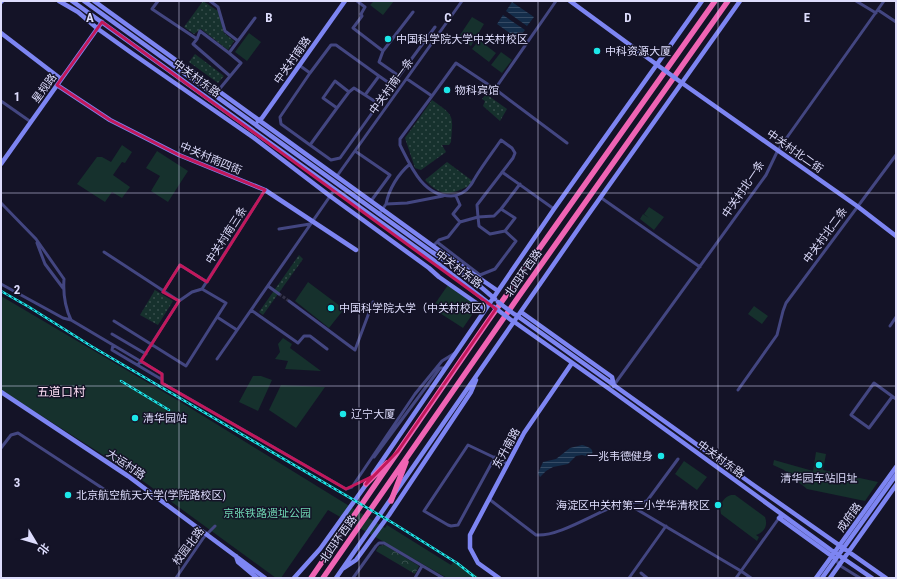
<svg xmlns="http://www.w3.org/2000/svg" width="897" height="579" font-family="'Roboto Condensed','Noto Sans SC',sans-serif">
<defs>
<pattern id="grass-dots" width="8" height="8" patternUnits="userSpaceOnUse"><rect width="8" height="8" fill="#16312d"/><path d="M2 2h.1M6 6h.1" fill="none" stroke="#374e4c" stroke-width="1.8" stroke-linecap="round"/></pattern>
<pattern id="forest-crowns" width="20" height="18" patternUnits="userSpaceOnUse"><rect width="20" height="18" fill="#16312d"/><path d="M2 6a3 3 0 1 1 6 0M12 15a3 3 0 1 1 6 0" fill="none" stroke="#374e4c"/></pattern>
<pattern id="water-rules" width="6" height="5" patternUnits="userSpaceOnUse"><rect width="6" height="5" fill="#142d4a"/><path d="M0 2.5h6" fill="none" stroke="#364b65"/></pattern>
</defs>
<rect width="100%" height="100%" fill="#141327"/>
<path fill="url(#grass-dots)" d="M203,1l15,10 6,22 10,8 -6,9 -27,-21 -7,5 -10,-7z
M195,54l29,22 -6,7 -29,-21z
M486,94l21,15 -7,12 -17,-15 2,-5 -3,-2z
M432,100c23,16 21,15 19,42l-2,3h-7l4,7 -25,18 -6,-2 -10,-30z
M447,162l27,20 -1,2c-21,10 -30,15 -48,-4z
M299,255l4,4 -40,56 -4,-3z
M155,290l18,11 -15,24 -18,-10z"/>
<path fill="url(#forest-crowns)" d="M385,545l34,21 -4,8 -39,-23 3,-5z"/>
<path fill="#16312d" d="M374,1h20l-11,14 -13,-10z
M472,17l12,7 -13,22 -13,-8z
M249,33l12,9 -14,19 -12,-9z
M479,40l17,13 -7,9 -17,-13z
M501,52l11,8 -10,13 -11,-8z
M122,145l10,7 -7,11 -3,-1 -9,13 17,12 -8,11 -10,-6 -7,10 -28,-18 20,-27h5l9,5z
M157,151l31,20 -20,31 -17,-11 9,-15 -14,-8z
M649,207l15,10 -10,13 -14,-11 3,-5 6,4 -5,-4z
M308,282l36,27 -15,19 -34,-27z
M448,285l30,21 -15,22 -31,-20z
M1,296l178,105 206,127 2,-3 64,40 4,-5 25,18h-33l-119,-68 -47,68h-5l-140,-102 -135,-86z
M754,306l14,10 -6,8 -14,-10z
M283,338l9,6 -2,4 31,23 -36,-2 3,-8 -13,-2 5,-7 -2,-8z
M253,376h8l11,4 -14,31 -19,-9z
M281,385l44,2 -29,41 -27,-18z
M816,452l10,2 -3,16 55,12 -13,19 -58,-12 -23,-19 -11,-5 1,-5 39,11z
M684,461l23,16 -10,13 -22,-16z
M731,495h4l30,22c3,8 0,15 -9,18l3,2 -2,4 -36,-27c-2,-8 1,-16 10,-19z"/>
<path fill="url(#water-rules)" d="M512,2l22,15 -7,9 -21,-15z
M503,15l22,15 -7,9 -21,-15z
M582,445c8,2 14,5 8,12l-8,-2 -6,1 -8,8 -15,3 -7,4 -6,6 -2,-4 5,-11 13,-3 14,-11z"/>
<g fill="none" stroke-linecap="round" stroke-linejoin="round">
<path stroke="#323147" stroke-width="3" stroke-dasharray="3 1.5" stroke-linecap="butt" d="M279,294l10,7"/>
<path stroke="#434681" stroke-width="3" d="M158,1l-6,8 45,30 -4,5 37,32
M210,1l8,6 7,24 13,10
M357,1l8,6 -4,7 1,2 -9,12 30,23
M856,1l20,12
M878,10l18,12
M197,39l3,-8 29,22
M299,65l11,8 21,-28h5l43,31
M310,73l-30,44 1,7 29,21 27,-37 -14,-10 12,-17 14,11 5,-4 11,7
M399,76l36,-49
M407,79l25,17 24,-33 39,26 61,-88
M495,89l72,54
M217,92l24,-29 -12,-10 26,-35
M432,96l-32,43v6c11,22 23,51 51,51 7,0 15,-4 19,-10 2,-2 3,-5 5,-8 8,-13 17,-25 26,-38l11,8 3,5 -2,5 -36,47 1,12 -18,5 -12,15 -9,3 -6,6
M1,101l30,21
M379,104l-14,-9 14,-19 13,9 3,-1 4,-8 -20,-14 4,-11 30,-39
M337,108l12,-16
M310,145l21,15 9,-2 52,-73
M355,151l35,24 -19,26
M502,172l52,37
M337,176l125,-175
M456,196l4,9 -7,9 7,8
M600,197l100,70
M1,203l35,36 28,40c-1,14 1,28 7,41
M386,204c3,-15 12,-30 24,-40
M501,209l-7,7 -16,1 1,9 11,8 15,-3
M379,214l7,-10 21,-1 36,-7
M279,229l31,-5
M437,242l43,33 15,-6 21,-28 -11,-10 10,-13 -14,-9 19,-25
M37,243l8,21 18,24
M104,252l75,49
M1,284l62,34 8,2 91,54v9l184,106 6,-2 63,-93 27,-33 13,-8
M268,286l11,8
M202,289l63,-99
M163,292l17,-27 27,17
M289,301l66,49 18,-48
M251,310l47,33 6,-7h6l17,13
M114,321l72,45 31,-49
M890,326l6,-9
M112,334l34,20
M113,345l-1,5 49,29
M217,359l118,-170
M138,365l41,-64 13,-9 10,-3 24,14 -9,14 20,13
M614,385l152,-210 12,-25 106,-149
M738,390l39,-55 6,-24 3,-8 110,-148
M892,397l-23,31 -18,-13 23,-32 22,16
M1,448l10,-13 7,-2 98,64
M374,457l66,-89h5
M495,457l-37,68 -7,1 -3,-1 -24,-14 44,-66 40,19
M489,499l47,36c23,2 60,-23 84,-31 9,-3 19,0 27,-3l31,-42
M626,503l115,68 -5,7
M836,559l3,6 21,13
M641,573l6,5
M176,578l28,-41 11,-11
M353,578l23,-32 3,-3h5l59,35
M415,578l7,-12
M629,578l37,-52
M751,578l-10,-7 38,-53"/>
<path stroke="#7d85f2" stroke-width="4.5" d="M59,1l19,11 20,17 35,25 121,84 76,58 99,72 10,9 46,32
M72,1l360,258 58,45
M84,1l348,251c22,14 44,30 63,47
M94,1l346,250 58,40
M570,1l86,63
M1,2l1,-1
M1,33l60,46
M682,83l175,123 39,30
M57,85l53,35 69,35 86,35 91,60
M258,121l4,-3 83,-117
M1,164l101,-142
M521,312l91,65 2,9
M516,315l236,169 134,94
M513,321l95,67 223,162 41,28
M1,392l127,84 137,102
M373,474l181,-265 148,-208
M782,515l-3,3 54,39
M236,556l2,6 19,16
M344,568l12,-8 33,-45 82,-123 5,-12
M294,578l26,-29 48,-67
M336,578l247,-356 157,-221
M499,578l-21,-15 -8,-15v-13l54,-102 48,-70
M816,578l80,-111
M822,578l74,-103
M830,578l66,-93"/>
<path stroke="#ef64b4" stroke-width="5.5" d="M366,484l21,-21
M391,501l15,-39
M311,578l177,-257 227,-320
M323,578l196,-282 209,-295"/>
<g stroke="#1ce7e8" stroke-width="2.5">
<path id="rail" d="M1,291l28,16 62,39 302,177 64,40 19,15
M121,381l48,29"/>
</g>
<use href="#rail" stroke="#141327" stroke-width="1" stroke-dasharray="3" stroke-linecap="butt"/>
<path stroke="#7d85f2" stroke-width="4.5" d="M656,64l26,19
M498,302l16,12
M494,307l17,13"/>
</g>
<path fill="none" stroke="#c2185b" stroke-width="3" stroke-linejoin="round" d="M102,22l394,287 -98,142 -32,33 5,-7 -25,12 -184,-106v-9l-21,-13 38,-60 -16,-9 17,-27 27,17 58,-92 -86,-35 -69,-35 -53,-35z"/>
<path fill="none" stroke="#dddcfc" stroke-width="1" stroke-opacity="0.55" d="M179,1v577M359,1v577M538,1v577M718,1v577M1,193h895M1,386h895"/>
<g fill="#1ce7e8" stroke="#141327" stroke-width="1.5">
<circle cx="388" cy="39" r="4"/>
<circle cx="597" cy="51" r="4"/>
<circle cx="447" cy="90" r="4"/>
<circle cx="331" cy="308" r="4"/>
<circle cx="343" cy="414" r="4"/>
<circle cx="135" cy="418" r="4"/>
<circle cx="661" cy="456" r="4"/>
<circle cx="819" cy="465" r="4"/>
<circle cx="68" cy="495" r="4"/>
<circle cx="718" cy="505" r="4"/>
</g>
<g text-anchor="middle" stroke-width="3" stroke-linejoin="round" paint-order="stroke">
<g font-size="11" fill="#dddcfc" stroke="#141327" text-anchor="start">
<text x="396" y="43">中国科学院大学中关村校区</text>
<text x="605" y="55">中科资源大厦</text>
<text x="455" y="94">物科宾馆</text>
<text x="339" y="312">中国科学院大学（中关村校区）</text>
<text x="351" y="418">辽宁大厦</text>
<text x="143" y="422">清华园站</text>
<text x="653" y="460" text-anchor="end">一兆韦德健身</text>
<text x="819" y="482" text-anchor="middle">清华园车站旧址</text>
<text x="76" y="499">北京航空航天大学(学院路校区)</text>
<text x="710" y="509" text-anchor="end">海淀区中关村第二小学华清校区</text>
</g>
<g font-size="11" fill="#dddcfc" stroke="#141327">
<text transform="translate(292 60) rotate(-55)" y="4">中关村南路</text>
<text transform="translate(197 78) rotate(36)" y="4">中关村东路</text>
<text transform="translate(391 86) rotate(-54)" y="4">中关村南一条</text>
<text transform="translate(44 88) rotate(-54)" y="4">星规路</text>
<text transform="translate(795 151) rotate(35)" y="4">中关村北二街</text>
<text transform="translate(211 158) rotate(23)" y="4">中关村南四街</text>
<text transform="translate(743 189) rotate(-56)" y="4">中关村北一条</text>
<text transform="translate(226 235) rotate(-57)" y="4">中关村南三条</text>
<text transform="translate(825 235) rotate(-54)" y="4">中关村北二条</text>
<text transform="translate(459 269) rotate(37)" y="4">中关村东路</text>
<text transform="translate(523 273) rotate(-55)" y="4">北四环西路</text>
<text transform="translate(506 448) rotate(-61)" y="4">东升南路</text>
<text transform="translate(721 459) rotate(36)" y="4">中关村东路</text>
<text transform="translate(126 464) rotate(34)" y="4">大运村路</text>
<text transform="translate(849 517) rotate(-54)" y="4">成府路</text>
<text transform="translate(338 539) rotate(-55)" y="4">北四环西路</text>
<text transform="translate(188 546) rotate(-53)" y="4">校园北路</text>
</g>
<g font-size="11" fill="#6fd5b2" stroke="#141327">
<text x="267" y="517">京张铁路遗址公园</text>
</g>
<g font-size="12" fill="#fcdef4" stroke="#141327">
<text x="61" y="396">五道口村</text>
</g>
</g>
<g font-size="13" text-anchor="middle" font-weight="bold" fill="#dddcfc" stroke="#141327" stroke-width="3" stroke-linejoin="round" paint-order="stroke">
<text x="90" y="22">A</text>
<text x="269" y="22">B</text>
<text x="448" y="22">C</text>
<text x="628" y="22">D</text>
<text x="807" y="22">E</text>
<text x="17" y="101">1</text>
<text x="17" y="294">2</text>
<text x="17" y="487">3</text>
</g>
<rect width="897" height="579" fill="none" stroke="#dddcfc" stroke-width="4"/>
<g transform="translate(36 543) rotate(128)" stroke="#141327" stroke-width="3" paint-order="stroke">
<path d="M0-3L7 15L0 10L-7 15Z" fill="#dddcfc"/>
<text y="-6" font-size="11" font-weight="bold" text-anchor="middle" fill="#dddcfc">北</text>
</g>
</svg>
